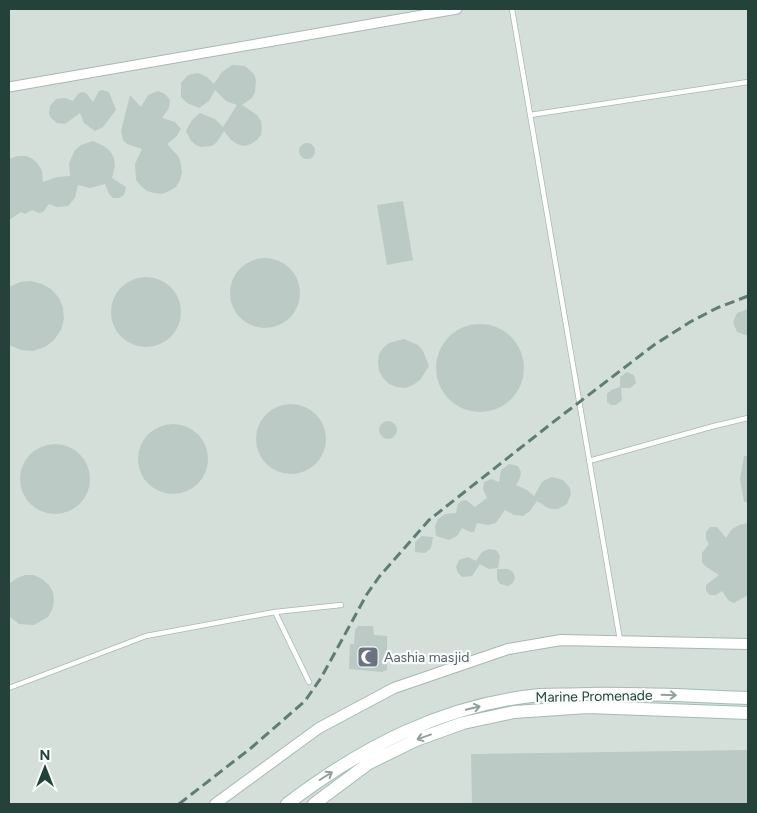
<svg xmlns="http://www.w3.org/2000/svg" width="757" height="813" font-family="Figtree,sans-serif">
<rect width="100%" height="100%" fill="#e6efeb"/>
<path fill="#d4dfda" d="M9,9h739v795h-739z"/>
<path fill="#bbcac4" d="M232,65l13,1 9,8 2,6 -1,12 -3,6 -10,7 15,10 4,6 1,7 -1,7 -4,5 -6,4 -7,2 -7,-2 -6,-4 -7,-9 -7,11 -5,4 -11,1 -5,-2 -5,-4 -5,-10 6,-11 8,-7 15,6 8,8 14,-22 -11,-4 -11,-11 -6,11 -10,7 -12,-5 -6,-6v-14l7,-8 10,-2 9,4 7,7 8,-12z
M102,90l7,2 7,18 -13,17 -8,4 -11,-8 -4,-10 -15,11 -8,-1 -6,-5 -2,-4 1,-8 6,-7 9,-1 8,3 5,-7 4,-2 4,1 7,9 6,-11z
M158,91l7,3 5,6 -1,8 -7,10 13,4 6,7 -5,8 -9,7 12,13 2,8 1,7 -2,8 -4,7 -7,4 -7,3 -8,-1 -7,-2 -6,-5 -5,-6 -1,-16 7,-15 -15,-5 -4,-4 -2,-9 9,-36 11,12 7,-12z
M93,141l11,5 6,5 4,7 1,8 -3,12 14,9 -2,8 -5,3h-6l-4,-4 -4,-10 -15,4 -12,-3 -3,13 -7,8 -11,1 -8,-3 -6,8 -4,1 -7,-3 -7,4 -4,-2 -12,8v-61l9,-3h8l7,3 5,5 4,7 1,11 14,-5 13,-1 -1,-13 6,-13 6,-5z
M299 151a8 8 0 1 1 16 0a8 8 0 1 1-16 0Z
M403,201l10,59 -26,5 -10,-60z
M230 293a35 35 0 1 1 70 0a35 35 0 1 1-70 0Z
M111 312a35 35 0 1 1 70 0a35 35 0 1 1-70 0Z
M31,281l11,3 9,5 8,9 4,10 1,11 -3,11 -7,10 -9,7 -12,4 -12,-1 -12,-5v-58l11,-5z
M748,309v27l-11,-4 -4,-10 4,-9z
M436 368a44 44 0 1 1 88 0a44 44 0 1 1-88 0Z
M404,339l14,6 5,6 6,15 -9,14 -7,5 -8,3 -8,-1 -8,-3 -6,-6 -4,-7 -1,-9 1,-8 4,-6 6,-5z
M627,372l7,3 2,8 -6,5h-9l1,12 -6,5h-5l-4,-3v-8l4,-4 9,-3v-10z
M256 439a35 35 0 1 1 70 0a35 35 0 1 1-70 0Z
M379 430a9 9 0 1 1 18 0a9 9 0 1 1-18 0Z
M138 459a35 35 0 1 1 70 0a35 35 0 1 1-70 0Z
M20 479a35 35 0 1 1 70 0a35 35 0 1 1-70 0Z
M744,456h4v46h-4l-4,-23z
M509,464l9,2 3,6 -1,6 -4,7 11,5 7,6 8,-14 5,-3 5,-2 11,3 7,8 1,6 -4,10 -9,5h-5l-5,-1 -11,-7 -7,10 -7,5 -9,-1 -9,-5 -9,13 -8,2 -11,-2 -3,9h-4l-8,-4 -5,8 -8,4 -13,-4 -1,-10 3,-7 7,-5 11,-1 2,-9 3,-3 5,-1 9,7 12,-9 -4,-9 1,-7 7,-3 8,3 2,-12z
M748,523v72l-14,8 -5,-2 -7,-10 -6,4h-6l-4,-4v-6l13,-10 -14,-9 -3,-4v-9l7,-9 -3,-5v-7l4,-5h7l9,11 6,-9 7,-4z
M422,536l11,1 -2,11 -6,5 -10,-1v-10z
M489,549l7,1 4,6 -2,12 -9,1 -9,-5 -8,12 -10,1 -4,-4 -2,-6 3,-7 9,-3 8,4 6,-9z
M497,569h11l5,3 2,6 -2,5 -5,3 -8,-2 -3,-5z
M25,575h9l8,4 7,6 4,7 1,9 -2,9 -4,7 -14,8 -15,-1 -10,-8v-32l8,-6z
M358,626h15l1,9 13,1v34l-5,2 -33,-3 1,-25h4l1,-14z
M748,750v54h-276l-1,-50z"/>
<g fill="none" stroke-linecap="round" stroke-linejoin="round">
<g stroke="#a8b8b2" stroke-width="6">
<path id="service" d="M512,9l108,631
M530,115l218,-33
M589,461l125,-35 34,-8
M275,612l34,70
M9,688l137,-52 129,-24 66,-7"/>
</g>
<g stroke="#a8b8b2" stroke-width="11">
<path id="minor" d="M9,87l448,-78"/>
</g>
<g stroke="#a8b8b2" stroke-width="12">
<path id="tertiary" d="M215,804l104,-76 75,-40 114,-39 53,-9 187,4"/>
</g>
<g stroke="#a4bbb3" stroke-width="14">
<path id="secondary" d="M287,804c75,-57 157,-100 253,-109 15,-1 31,0 46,-1 54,-1 108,2 162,4
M314,804l55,-41 47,-23 47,-17 51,-11 74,-5 160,6"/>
</g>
<use href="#service" stroke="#fff" stroke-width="4.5"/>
<use href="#minor" stroke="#fff" stroke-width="9"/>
<use href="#tertiary" stroke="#fff" stroke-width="10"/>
<use href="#secondary" stroke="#fff" stroke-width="12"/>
<path stroke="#5f7d75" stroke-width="3" stroke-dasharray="10 5" stroke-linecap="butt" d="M179,804l72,-56 54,-47 16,-23 46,-84 12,-17 50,-57 123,-97 102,-78 36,-23 27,-14 31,-12"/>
</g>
<defs><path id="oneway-shaft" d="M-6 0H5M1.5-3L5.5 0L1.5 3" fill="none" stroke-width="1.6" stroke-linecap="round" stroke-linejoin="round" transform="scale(1.25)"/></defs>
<g stroke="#92a09c">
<use href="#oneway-shaft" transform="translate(669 695) rotate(2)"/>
<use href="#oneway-shaft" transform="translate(473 708) rotate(-14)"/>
<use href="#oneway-shaft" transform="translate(424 737) rotate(160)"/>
<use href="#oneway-shaft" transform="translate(326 776) rotate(-32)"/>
</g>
<defs>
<g id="mosque-square" transform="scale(1.125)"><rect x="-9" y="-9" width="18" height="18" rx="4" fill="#6b7280" stroke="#f7fbf9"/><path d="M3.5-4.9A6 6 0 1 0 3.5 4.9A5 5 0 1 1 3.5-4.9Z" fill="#fff"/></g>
</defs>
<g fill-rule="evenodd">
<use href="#mosque-square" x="368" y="657"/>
</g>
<g text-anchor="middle" stroke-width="4.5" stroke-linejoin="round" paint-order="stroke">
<g font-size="14" fill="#5b616d" stroke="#f7fbf9" text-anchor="start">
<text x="384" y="662">Aashia masjid</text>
</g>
<g font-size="14" fill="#24423a" stroke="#f7fbf9">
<text transform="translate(594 696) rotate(-1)" y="5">Marine Promenade</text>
</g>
</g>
<rect width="757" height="813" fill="none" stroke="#24423a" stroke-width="20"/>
<g transform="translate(45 768)" stroke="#f7fbf9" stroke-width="4" paint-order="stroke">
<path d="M0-4L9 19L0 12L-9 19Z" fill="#24423a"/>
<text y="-8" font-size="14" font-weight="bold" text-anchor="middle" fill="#24423a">N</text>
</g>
</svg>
